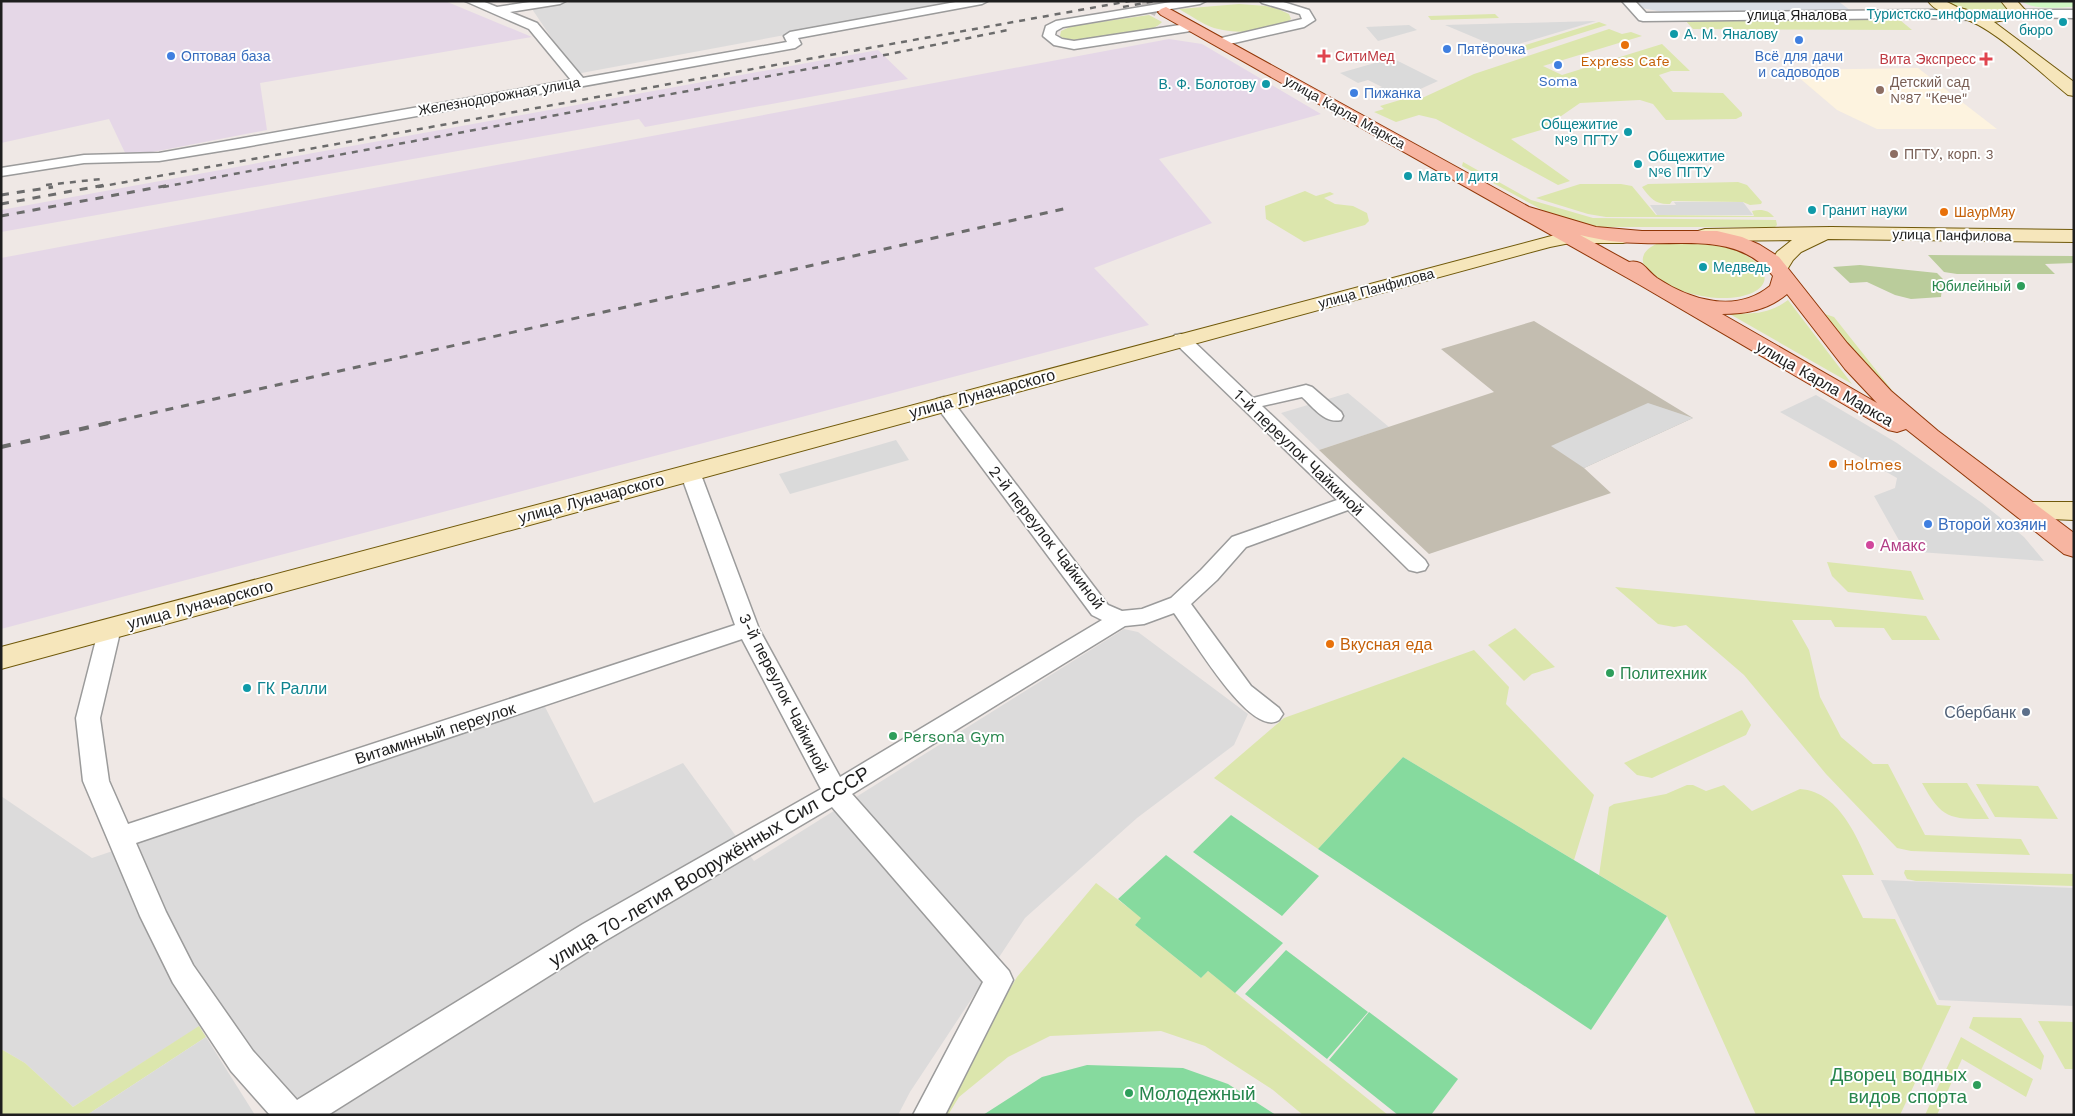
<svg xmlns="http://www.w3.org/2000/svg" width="2075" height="1116" font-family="'Work Sans',sans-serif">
<rect width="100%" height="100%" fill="#efe8e5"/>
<path fill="#dcdbdb" d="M577,1h391l-392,73 -44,-65z
M1348,393l41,34 -70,23 -38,-37z
M1124,629l14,3 110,82 -14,31 -97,73 -112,100 -115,174 -12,23h-594l-82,-103 -149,95 -48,-44 -24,-14v-253l91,62 452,-153 50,98 89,-40 71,98z"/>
<path fill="#e5d7e7" d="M1,1h444l87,36 -272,46 7,47 -140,27 -18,-38 -108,24z
M1169,39l33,5 119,70 -162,45 53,64 -118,45 55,57 -1148,304v-371z
M878,50l30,29 -263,48 -6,-8 -638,113v-22z"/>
<path fill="#fdf3df" d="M1918,68l79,61h-120l-40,-19 -47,-40z"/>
<path fill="#c3bdb0" d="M1534,321l159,97 -109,50 27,25 -182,61 -110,-104 175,-58 -53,-43z"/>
<path fill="#dce6ad" d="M1943,1h57l8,8 -3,3h-37z
M1239,4l27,2 12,3 11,5 2,5c-17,15 -56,15 -77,9 -12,-4 -24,-13 -35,-19z
M1495,14l4,4 -68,2 -3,-4z
M1149,15l13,7c-11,14 -88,26 -102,14l1,-5 11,-5z
M1684,19l216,1 12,10 -219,-1z
M1599,22l8,3 -83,26 -8,-3z
M1609,29l13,5 9,-2 11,4 -99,30 19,9 100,-31 28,27h-19l-12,4 14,17 50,1 19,20v3l-6,3 -70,1 -13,-16 -13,-4 -60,3 -39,27 -30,9 59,42 -12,4 -122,-66 -17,-4 -23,7 -22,-10 10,-3 -4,-3 30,-9 10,2 54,-25z
M1463,162l68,38 62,18 183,2 1,5 -2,2h-182l-36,-9 -95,-52z
M1738,182l9,3 15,17 -1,2 -11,1 -7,-3 -71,-1 -2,3c-14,1 -20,-6 -28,-17l6,-3z
M1580,184h41l11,2 24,29 98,1 -2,-5c10,-2 16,-1 22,6h-168l-18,-3 -52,-16z
M1305,191l11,5 14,-4 4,2 -10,4 11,6 18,2 14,7 2,8 -4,4 -61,17 -38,-23 -1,-13z
M1668,240c22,2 47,1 68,10 51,24 27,50 -18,48 -18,-1 -36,-6 -51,-13 -30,-14 -35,-36 1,-45z
M1788,300l64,84 -124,-71c24,1 40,2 60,-13z
M1825,314l9,3 69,87h-7z
M1827,562l84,9 13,29 -76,-8 -16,-16z
M1615,587l311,29 14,24h-48l-8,-12 -49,-1 -4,-7h-39l17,30 11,47 21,40 32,27h15l37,71 96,4 9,16 -119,-4 -14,-3 -71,-74 -82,-99 -58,-50 -12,2 -16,-3z
M1515,628l40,39 -23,7 -8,7 -36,-36z
M1474,650l35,37 -3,17 88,91 -20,65 -171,-103 -85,92 -104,-71 70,-60z
M1742,710l9,15 -5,10 -94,43 -15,-3 -13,-12z
M1922,783h45l22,36c-40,0 -47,0 -67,-36z
M1976,784l62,2 20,33 -63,-2z
M1687,785h6l13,6 18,-6 28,26 48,-22c42,3 59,54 74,86h-32l21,43 32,1 42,86 14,1 -51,109h-144l-89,-199 -68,-41 10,-68 5,-3 52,-10z
M1905,870l169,4v12l-158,-5 -9,-2 -3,-6z
M1096,883l46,35 -7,7 66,53 7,-7 180,144h-85l-30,-25 -68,-44 -44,-15 -111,5 -42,21 -49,40 -11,18h-12l81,-138z
M1973,1017l48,1 23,38 -3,14 -72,-42z
M2038,1021l36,1v47h-9z
M199,1026l7,11 -119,78h-86v-66l24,14 48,44z
M1961,1037l72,42 -7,18 -64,-38 -25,56h-12z"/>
<path fill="#bacc9b" d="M1928,255l146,1v7l-29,1 10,10h-98l-13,-2z
M1860,265l77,8 6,6 -2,18 -30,2 -16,-4 -28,-13 -17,1 -17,-16z"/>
<path fill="#d0f7c3" d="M2021,1h53v6c-17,0 -38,4 -53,-6z"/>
<path fill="#86da9e" d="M1403,757l264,159 -76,114 -273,-181z
M1231,815l88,61 -37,40 -89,-64z
M1166,855l117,88 -48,50 -27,-22 -7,7 -66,-53 6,-7 -23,-19z
M1286,950l82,62 -41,47 -82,-65z
M1369,1012l89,67 -27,36h-33l-69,-55z
M1087,1065l96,3 45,16 48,31h-293l59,-38z"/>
<path fill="#dadada" d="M1596,21l-94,28 -57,-24z
M1409,25l8,5 -39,11 -12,-14z
M1392,58l46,23 -42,19 -20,-11 6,-2 -14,-7 -10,3 -18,-10z
M1674,202h69l10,13h-96l-7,-10h26z
M1816,395l81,48 85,60 42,34 20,24 -139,-10 -31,-55 21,-8 2,-10 -117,-66z
M1648,403l45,15 -109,50 -33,-22z
M896,440l13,20 -119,34 -11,-20z
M1881,880l193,8v118l-135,-6z
M206,1037l49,78h-168z"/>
<path fill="#d9dde4" d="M1633,1h205l13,10 -188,1 -21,-4z"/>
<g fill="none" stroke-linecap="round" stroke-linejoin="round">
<path stroke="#c5c0bd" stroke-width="17" stroke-dasharray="17 9" stroke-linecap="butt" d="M1143,1l23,11"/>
<g stroke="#9b9b9b" stroke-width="3">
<path id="street" d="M465,1h17l15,6 39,-6h30l-6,3 -50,8 27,11 46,55 204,-36 -3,-6 6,-4 171,-31h27l-6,3 -184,34 3,6 -6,4 -556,100 -80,13 -75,2 -83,13v-8l83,-13 75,-2 412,-73 -42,-51z
M1177,1h29l-6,3 -137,23 -7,4 -1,4 7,4 12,2 119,-18 6,4 -2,3 -123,19 -20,-4 -11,-9 3,-10 10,-5z
M1260,1h20l29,9 6,10 -11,7 -83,19 -4,-1 -2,-3 2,-3 85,-20 -2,-5 -38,-11z
M1622,1h13l11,12 286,-3 40,2 6,4 -6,4 -40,-2 -289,3 -4,-1z
M2016,10h58v8l-62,-1 -2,-3 2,-3z
M1181,334l6,1 66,63 53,-13 6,2 29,25 2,4 -2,4c-16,4 -28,-13 -39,-23l-40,9 163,154 3,5 -3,5 -8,2 -8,-2 -61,-60 -102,37 -29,33 -26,24 60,82 28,22 4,6 -4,6c-3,2 -7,3 -11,2 -30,-6 -75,-83 -94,-109l-30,11 -19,2 -273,168 157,177 4,9 -68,135h-32l70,-133 -151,-175 -229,135 -275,173h-58l-39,-44 -58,-88 -33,-67 -57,-135 -7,-63 23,-90 3,-6 8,-2 8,2 3,6 -21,90 9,63 19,43 607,-199 -55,-153 3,-4 7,-2 7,2 3,4 59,157 81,148 262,-157 -10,-5 -155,-208 -2,-4 2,-4 7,-2 7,2 157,206 14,6 20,-2 29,-11 30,-28 31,-33 105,-37 -162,-157 -3,-4 3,-4zM742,639l79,150 -238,135 -286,176 -44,-49 -60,-86 -27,-53 -30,-69z"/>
</g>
<g stroke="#70590a" stroke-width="2">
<path id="secondary" d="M1928,1h17l12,6 17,5 23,1 12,-2 -8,-10h16l8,9 -4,7 -27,5 80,60v14l-6,-1c-26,-21 -73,-66 -103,-76 -13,-5 -29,-6 -37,-18z
M1831,227l243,3v12l-246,-3 -27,13 -8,8 -8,13 -7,2 -7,-2 -4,-4 10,-17 15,-12 -87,1 -7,-2 -3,-4 3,-4 7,-2z
M1570,231h53l7,2 3,4 -3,4 -7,2h-53l-20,4 -1549,422v-22z
M2029,502h45v18l-45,-2 -9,-2 -4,-6 4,-6z"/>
</g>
<g stroke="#913607" stroke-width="2">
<path id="primary" d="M1166,7l363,200 67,20 46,4h75l25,6 18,8 19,12 68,86 44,48 47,40 136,102v24l-10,-3 -158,-125 -9,3 -9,-2 -248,-145 -479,-270 -3,-3 3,-3zM1580,235c20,5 41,8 61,8 47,2 99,-9 132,33l-3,10c-34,28 -80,14 -113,-8 -11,-8 -14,-19 -28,-16zM1787,294l58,75 32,34 -155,-89c24,0 46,-4 65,-20z"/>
</g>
<use href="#street" fill="#fff" fill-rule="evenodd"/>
<use href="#secondary" fill="#f6e6bb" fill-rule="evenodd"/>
<use href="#primary" fill="#f7b5a1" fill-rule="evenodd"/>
<path stroke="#6c6c6c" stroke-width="2.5" stroke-dasharray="6 6" stroke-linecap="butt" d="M1123,7l32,-6
M46,185l55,-6
M98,187l1032,-186
M163,187l727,-133 118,-24"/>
<path stroke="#6c6c6c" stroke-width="3" stroke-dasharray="8 8" stroke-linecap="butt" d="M1,195l52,-8
M1,204l104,-19
M1,216l169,-31
M103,424l965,-216"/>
<path stroke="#6c6c6c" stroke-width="4" stroke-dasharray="10 10" stroke-linecap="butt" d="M1,447l107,-24"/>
</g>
<g fill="#0f9aa8" stroke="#fff" stroke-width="2">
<circle cx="2063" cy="22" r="5"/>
<circle cx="1674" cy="34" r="5"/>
<circle cx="1266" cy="84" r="5"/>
<circle cx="1628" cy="132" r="5"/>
<circle cx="1638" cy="164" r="5"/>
<circle cx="1408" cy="176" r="5"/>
<circle cx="1812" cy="210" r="5"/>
<circle cx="1703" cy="267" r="5"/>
<circle cx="247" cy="688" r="5"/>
</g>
<g fill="#3f7fe0" stroke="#fff" stroke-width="2">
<circle cx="1799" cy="40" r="5"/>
<circle cx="1447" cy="49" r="5"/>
<circle cx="171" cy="56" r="5"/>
<circle cx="1558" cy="65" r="5"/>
<circle cx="1354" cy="93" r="5"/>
<circle cx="1928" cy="524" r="5"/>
</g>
<g fill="#e8710a" stroke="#fff" stroke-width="2">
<circle cx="1625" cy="45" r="5"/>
<circle cx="1944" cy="212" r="5"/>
<circle cx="1833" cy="464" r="5"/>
<circle cx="1330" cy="644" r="5"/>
</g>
<g fill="#e0444e" stroke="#fff" stroke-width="2">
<path d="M1321.5 48.5h5v5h5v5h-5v5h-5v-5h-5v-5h5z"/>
<path d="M1983.5 51.5h5v5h5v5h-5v5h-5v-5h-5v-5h5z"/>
</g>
<g fill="#8d6e63" stroke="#fff" stroke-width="2">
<circle cx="1880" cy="90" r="5"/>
<circle cx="1894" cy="154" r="5"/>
</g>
<g fill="#2e9e5b" stroke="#fff" stroke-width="2">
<circle cx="2021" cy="286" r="5"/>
<circle cx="1610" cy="673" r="5"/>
<circle cx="893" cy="736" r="5"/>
<circle cx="1977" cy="1085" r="5"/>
<circle cx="1129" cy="1093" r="5"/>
</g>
<circle fill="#d1479c" stroke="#fff" stroke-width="2" cx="1870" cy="545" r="5"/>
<circle fill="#5c6f8a" stroke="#fff" stroke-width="2" cx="2026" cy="712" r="5"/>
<g text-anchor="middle" stroke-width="4" stroke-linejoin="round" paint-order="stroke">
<g font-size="14" fill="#0d838f" stroke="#fff" text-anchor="start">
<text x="2053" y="19" text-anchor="end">Туристско-информационное<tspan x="2053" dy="16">бюро</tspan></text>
<text x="1684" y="39">А. М. Яналову</text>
<text x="1256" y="89" text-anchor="end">В. Ф. Болотову</text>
<text x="1618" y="129" text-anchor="end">Общежитие<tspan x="1618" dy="16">№9 ПГТУ</tspan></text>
<text x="1648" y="161">Общежитие<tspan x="1648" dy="16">№6 ПГТУ</tspan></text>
<text x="1418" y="181">Мать и дитя</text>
<text x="1822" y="215">Гранит науки</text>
<text x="1713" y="272">Медведь</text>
</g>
<g font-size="14" fill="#1e1e1e" stroke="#fff">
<text x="1797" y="20">улица Яналова</text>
<text transform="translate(499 96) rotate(-10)" y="5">Железнодорожная улица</text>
<text transform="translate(1345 112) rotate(29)" y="5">улица Карла Маркса</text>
<text transform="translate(1952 235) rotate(1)" y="5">улица Панфилова</text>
<text transform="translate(1376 288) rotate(-15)" y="5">улица Панфилова</text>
</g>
<g font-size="14" fill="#366cbe" stroke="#fff" text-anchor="start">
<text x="1457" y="54">Пятёрочка</text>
<text x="181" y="61">Оптовая база</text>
<text x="1799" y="61" text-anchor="middle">Всё для дачи<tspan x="1799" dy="16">и садоводов</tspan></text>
<text x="1558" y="86" text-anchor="middle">Soma</text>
<text x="1364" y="98">Пижанка</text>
</g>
<g font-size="14" fill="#be3a42" stroke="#fff" text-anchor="start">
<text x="1335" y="61">СитиМед</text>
<text x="1976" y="64" text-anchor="end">Вита Экспресс</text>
</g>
<g font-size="14" fill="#c56008" stroke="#fff">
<text x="1625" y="66">Express Cafe</text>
<text x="1954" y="217" text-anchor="start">ШаурМяу</text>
</g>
<g font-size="14" fill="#785e54" stroke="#fff" text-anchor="start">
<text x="1890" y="87">Детский сад<tspan x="1890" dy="16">№87 "Кече"</tspan></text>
<text x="1904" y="159">ПГТУ, корп. 3</text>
</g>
<g font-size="14" fill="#27864d" stroke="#fff" text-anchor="end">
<text x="2011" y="291">Юбилейный</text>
</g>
<g font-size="16" fill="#1e1e1e" stroke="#fff">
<text transform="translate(1825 383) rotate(30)" y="6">улица Карла Маркса</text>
<text transform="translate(982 393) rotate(-15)" y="6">улица Луначарского</text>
<text transform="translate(1299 452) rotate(44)" y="6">1-й переулок Чайкиной</text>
<text transform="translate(591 498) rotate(-15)" y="6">улица Луначарского</text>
<text transform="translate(1047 537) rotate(52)" y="6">2-й переулок Чайкиной</text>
<text transform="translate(200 604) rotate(-15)" y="6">улица Луначарского</text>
<text transform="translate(784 693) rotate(63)" y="6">3-й переулок Чайкиной</text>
<text transform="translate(435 733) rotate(-18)" y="6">Витаминный переулок</text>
</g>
<g font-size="16" fill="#c56008" stroke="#fff" text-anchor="start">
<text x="1843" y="470">Holmes</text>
<text x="1340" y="650">Вкусная еда</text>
</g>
<g font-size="16" fill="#366cbe" stroke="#fff" text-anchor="start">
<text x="1938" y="530">Второй хозяин</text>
</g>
<g font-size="16" fill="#b23c85" stroke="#fff" text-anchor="start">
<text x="1880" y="551">Амакс</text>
</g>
<g font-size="16" fill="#27864d" stroke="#fff" text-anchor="start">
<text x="1620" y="679">Политехник</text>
<text x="903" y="742">Persona Gym</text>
</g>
<g font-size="16" fill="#0d838f" stroke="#fff" text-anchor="start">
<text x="257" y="694">ГК Ралли</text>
</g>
<g font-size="16" fill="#4e5e75" stroke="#fff" text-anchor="end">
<text x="2016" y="718">Сбербанк</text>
</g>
<g font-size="19" fill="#1e1e1e" stroke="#fff">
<text transform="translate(709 866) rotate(-31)" y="7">улица 70-летия Вооружённых Сил СССР</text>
</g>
<g font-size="19" fill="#27864d" stroke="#fff" text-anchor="end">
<text x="1967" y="1081">Дворец водных<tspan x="1967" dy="22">видов спорта</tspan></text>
<text x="1139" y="1100" text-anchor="start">Молодежный</text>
</g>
</g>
<rect width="2075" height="1116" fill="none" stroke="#1e1e1e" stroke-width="5"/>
</svg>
